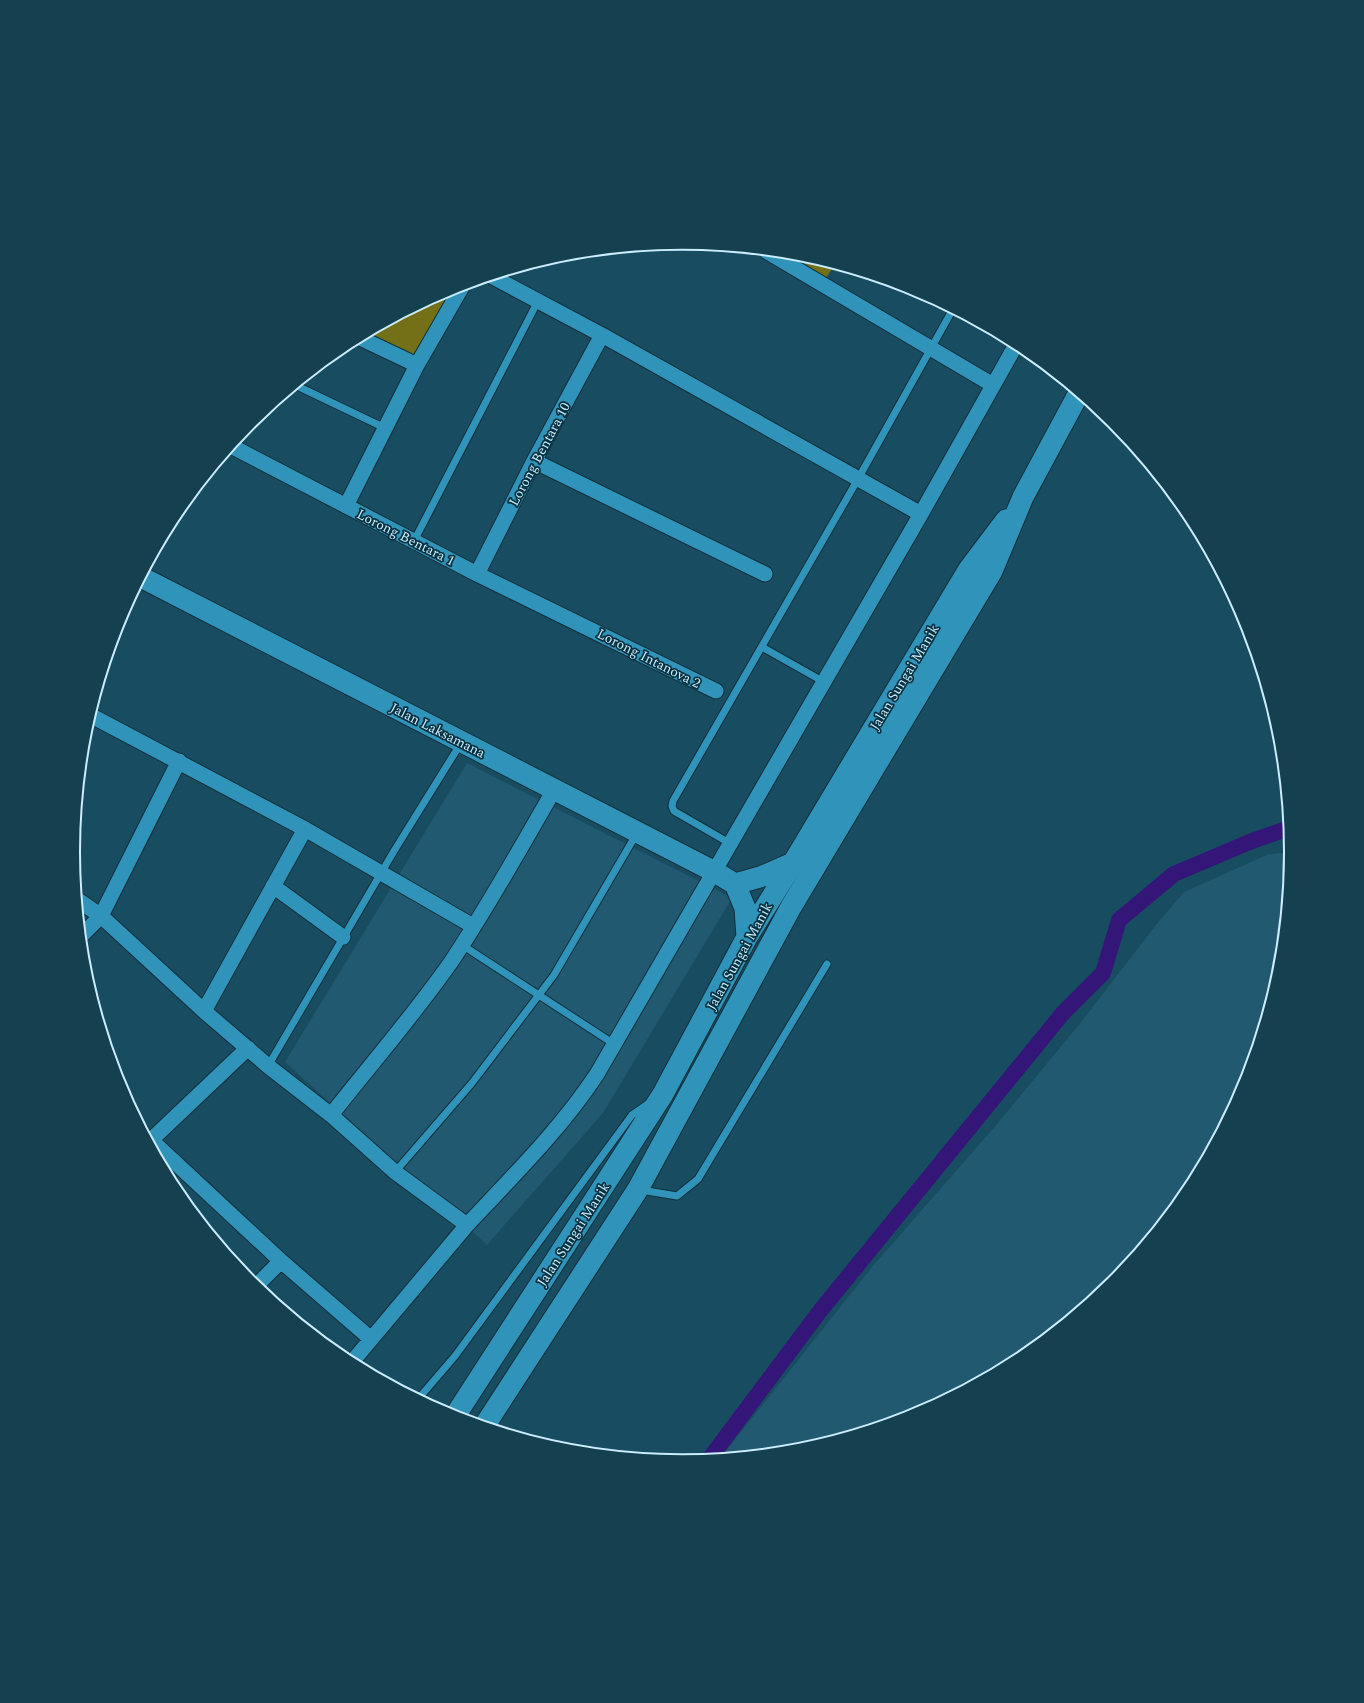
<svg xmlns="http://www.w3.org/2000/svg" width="1364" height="1703" font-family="Spectral,serif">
<rect width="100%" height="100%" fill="#184c60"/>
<path fill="#205970" d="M467,763l265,135 -129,215 -116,132 -202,-183z
M1291,852l-12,119 -34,114 -57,105 -76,92 -92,76 -105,56 -114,35 -80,8 151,-190 125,-143 85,-103 73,-95 29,-34 85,-38z"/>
<path fill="#737018" d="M788,253l13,1 34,10 -9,14z
M456,287l-42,71 -50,-24 85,-45z"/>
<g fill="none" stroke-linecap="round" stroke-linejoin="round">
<path stroke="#341679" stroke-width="16" d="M710,1458l110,-147 243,-298 40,-40 16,-53 55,-46 78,-33 37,-13"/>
<g stroke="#12303c" stroke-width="9">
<path id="lane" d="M295,385l90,43
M414,541l124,-240
M762,647l62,35
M731,844l-57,-33 -2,-5 1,-5 185,-322 95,-170
M462,945l152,99
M268,1066l126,-215 67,-108
M395,1172l77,-89 82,-108 83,-142
M641,1190l36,6 21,-17 129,-215
M419,1398l36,-42 177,-241 16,-11"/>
</g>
<g stroke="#12303c" stroke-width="17">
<path id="street" d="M766,251l227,134
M491,276l111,59 319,179
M358,337l59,28
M231,446l246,128 239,117
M534,461l231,113
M346,506l71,-141 46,-80
M477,574l57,-113 68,-126
M90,715l215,114 168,97
M273,886l70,51
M78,900l23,16 103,95 64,55 63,49 64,57 72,53 -115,137
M81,936l20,-20 78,-155
M204,1011l101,-182
M331,1115c40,-51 83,-100 120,-153 37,-55 70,-115 103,-172
M151,1140l130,121 90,78
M150,1141l98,-93
M467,1225c45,-48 93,-95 130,-151l324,-560 96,-171
M256,1286l25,-25"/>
</g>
<g stroke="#12303c" stroke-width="23">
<path id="secondary" d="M141,577l574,295 20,12 10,24 2,29
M735,884l28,-8 30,-13
M455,1416l208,-322 84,-157 46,-74 176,-294 37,-49
M485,1425l153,-236 153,-282 201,-336 31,-74 56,-104"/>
</g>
<use href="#lane" stroke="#3094ba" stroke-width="7"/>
<use href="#street" stroke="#3094ba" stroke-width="15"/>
<use href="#secondary" stroke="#3094ba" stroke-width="21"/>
</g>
<g text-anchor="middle" stroke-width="3.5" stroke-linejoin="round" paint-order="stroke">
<g font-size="14" fill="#cbedfe" stroke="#053140">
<text transform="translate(539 454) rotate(-62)" y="5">Lorong Bentara 10</text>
<text transform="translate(406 537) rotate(27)" y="5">Lorong Bentara 1</text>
<text transform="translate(649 658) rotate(27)" y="5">Lorong Intanova 2</text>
<text transform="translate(904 677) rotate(-59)" y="5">Jalan Sungai Manik</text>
<text transform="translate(438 730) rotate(27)" y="5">Jalan Laksamana</text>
<text transform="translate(739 956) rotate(-61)" y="5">Jalan Sungai Manik</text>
<text transform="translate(573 1234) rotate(-57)" y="5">Jalan Sungai Manik</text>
</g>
</g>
<path d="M0 0H1364V1703H0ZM80 852a602 602 0 1 1 1204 0a602 602 0 1 1-1204 0Z" fill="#15404f" fill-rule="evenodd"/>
<path fill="none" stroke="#cbedfe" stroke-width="2" d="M80 852a602 602 0 1 1 1204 0a602 602 0 1 1-1204 0Z"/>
</svg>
